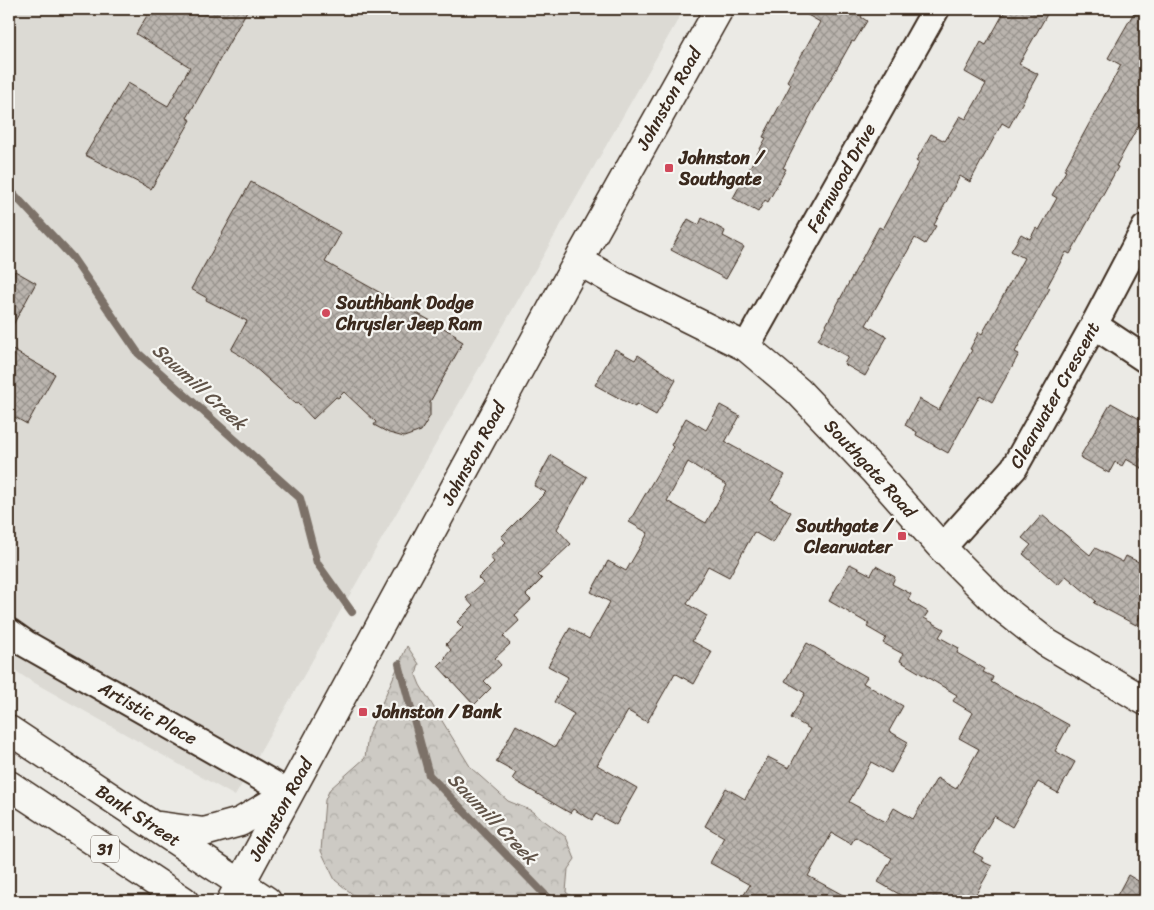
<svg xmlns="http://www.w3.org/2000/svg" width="1154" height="910" font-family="Sriracha,sans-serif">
<defs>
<pattern id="forest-crowns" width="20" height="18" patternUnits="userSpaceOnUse" patternTransform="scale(1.25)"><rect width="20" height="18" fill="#cdcac4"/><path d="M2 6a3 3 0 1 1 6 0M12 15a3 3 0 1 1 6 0" fill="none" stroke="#b1aea8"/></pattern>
<pattern id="building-cross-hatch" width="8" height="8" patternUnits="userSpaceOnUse" patternTransform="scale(1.25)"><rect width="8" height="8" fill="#bab4ae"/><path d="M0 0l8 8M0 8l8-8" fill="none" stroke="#98938d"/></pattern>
</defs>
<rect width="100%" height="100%" fill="#ebeae5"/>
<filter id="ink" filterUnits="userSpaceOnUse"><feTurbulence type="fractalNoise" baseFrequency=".02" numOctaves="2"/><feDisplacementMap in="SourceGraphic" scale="10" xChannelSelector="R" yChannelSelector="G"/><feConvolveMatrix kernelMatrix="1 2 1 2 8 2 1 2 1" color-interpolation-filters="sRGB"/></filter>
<g filter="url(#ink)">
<path fill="#dcdad4" d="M9,9h675l-449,787 -209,-118 -17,-12z"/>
<path fill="url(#forest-crowns)" stroke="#847a71" d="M407,646l12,18 -3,11 4,10 51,83 37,33 22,9 36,27 9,22 -7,10 -2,23 11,9h-216l-26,-21 -14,-29 4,-51 5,-11 35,-31 3,-23z"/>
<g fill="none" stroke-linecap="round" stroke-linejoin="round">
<path stroke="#7c7167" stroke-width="8" d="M9,189l63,68 66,96 162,145 17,65 35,49
M399,664l30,111 122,126"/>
</g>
<path fill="url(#building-cross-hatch)" stroke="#3b2a1e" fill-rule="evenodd" d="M151,9h97l-61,109 4,2 -40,69 -66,-34 43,-72 40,23 22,-39 -54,-33z
M797,9h68l-4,8 6,4 -13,21 -2,-1 -38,68 -31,59 3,1 -18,33 -3,-2 -7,12 -25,-14 33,-60 -3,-1 28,-53 -4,-3 33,-59z
M1006,9h44l-31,55 19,10 -29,53 -7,-4 -32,59 -10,-6 -26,49 2,1 -11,18 -10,-6 -49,87 21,12 -22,39 -21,-12 4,-7 -30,-17 61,-113 4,2 36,-66 -3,-2 15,-27 14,7 15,-25 6,3 20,-35 -21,-12 16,-30 5,3z
M1136,9h9v105l-29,52 2,1 -48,87 -4,-2 -19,35 3,1 -35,64 4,2 -27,48 -12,-7 -32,58 -32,-18 1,-3 -12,-7 14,-26 20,11 33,-60 -2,-1 9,-17 3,2 42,-76 -13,-7 10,-17 9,5 6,-11 3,2 18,-32 -5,-3 14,-24 -2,-1 57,-105 -13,-7z
M251,182l90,51 -16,29 131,73 -1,2 8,5 -33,60v14l-9,15 -17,6 -15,-4 -15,-8 2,-3 -32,-30 -6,6 -2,-1 -23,22 -15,-16 -2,1 -53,-47 -12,-7 16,-29 -41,-21 1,-2 -16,-9z
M702,218l23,13 -2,5 21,11 -18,32 -55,-29 17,-31 11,6z
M15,271l21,12 -27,49v-50z
M9,348l46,26 -28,50 -18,-10z
M615,349l20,11 3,-5 38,25 -20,35 -20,-11 -1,3 -40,-22z
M1111,403l34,19v48l-19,-11 -4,7 -7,-4 -6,11 -29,-16z
M720,405l20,11 -15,26 60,33 -15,25 21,12 -18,31 -19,-11 -25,45 -21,-11 -21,38 20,12 -15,25 20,11 -18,32 -19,-11 -28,49 -19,-11 -31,54 40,23 -21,37 -20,-11 -4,6 -19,-11 -3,4 -58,-34 4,-6 -20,-11 20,-37 39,22 19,-33 -20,-12 14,-25 -20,-11 22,-38 19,11 21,-37 -19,-10 17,-31 18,10 22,-38 -19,-11 44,-75 -2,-2 15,-27 20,12zM688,462l39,23 -21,38 -39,-22z
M551,455l36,22 -30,52 14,15 -33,31 4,4 -16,16 5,5 -16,15 4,6 -16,15 7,8 -15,14 6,7 -17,16 7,7 -17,17 -36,-39 8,-8 -1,-1 6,-7 -5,-6 17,-16 -6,-6 16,-16 -7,-8 17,-15 -5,-5 16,-16 -4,-5 16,-15 -5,-5 45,-45 -12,-6z
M1042,515l48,40 5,-7 28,14 3,-6 19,9v41l-9,19 -42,-22 2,-2 -30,-25 -8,9 -35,-31 8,-9 -9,-7z
M850,564l21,11 5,-9 19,11 -3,7 19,10 -3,6 20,12 -4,6 20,11 -5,8 20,11 -2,5 28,16 -2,3 10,5 -2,5 78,43 -14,26 20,11 -17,31 -20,-11 -26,45 -18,-11 -21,36 10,6 -2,3 11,5 -20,35h-61l-33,-19 14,-24 -37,-21 -4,7 -19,-11 -24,43 46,25h-114l10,-16 -40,-22 14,-26 -19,-11 21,-38 19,11 23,-42 21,11 21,-39 -19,-11 14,-25 -20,-12 22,-38 60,34 -4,6 40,23 -14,25 19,11 -17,31 -20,-11 -22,40 37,20 8,-14 19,11 24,-41 19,11 23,-40 -20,-11 14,-25 -20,-12 4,-6 -57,-34 3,-7 -20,-11 3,-5 -19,-11 2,-3 -40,-23z
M1128,875l17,10v7l-5,9h-26z"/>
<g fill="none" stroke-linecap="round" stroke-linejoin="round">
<g stroke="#3b2a1e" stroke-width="30">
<g id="minor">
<path d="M1094,325l51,34"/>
<path id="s1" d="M746,347l190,-338"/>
<path id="s2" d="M942,548l72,-80 80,-143 51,-97"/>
<path id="s3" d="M9,632l17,12 263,149"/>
</g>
</g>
<g stroke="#3b2a1e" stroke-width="31">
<g id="tertiary">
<path id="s4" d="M579,261l42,24 125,62 52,44 75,79 69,78 57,57 48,38 98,58"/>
<path id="s5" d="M231,901l331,-611 157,-281"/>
</g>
</g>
<g stroke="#3b2a1e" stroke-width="31">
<g id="primary">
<path id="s6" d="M9,730l258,171"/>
<path d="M9,785l175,116"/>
<path d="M160,826l44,6 36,-10 49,-29"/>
</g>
</g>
<use href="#minor" stroke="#f6f6f2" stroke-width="26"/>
<use href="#tertiary" stroke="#f6f6f2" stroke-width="28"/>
<use href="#primary" stroke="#f6f6f2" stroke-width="28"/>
</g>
</g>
<g fill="#d1495b" stroke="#f6f6f2" stroke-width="2">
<rect x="664" y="163" width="10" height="10" rx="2.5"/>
<circle cx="326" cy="313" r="5"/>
<rect x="897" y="531" width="10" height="10" rx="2.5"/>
<rect x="358" y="707" width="10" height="10" rx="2.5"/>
</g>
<g text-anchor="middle" stroke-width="4.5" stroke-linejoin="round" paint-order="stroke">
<rect fill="#f6f6f2" stroke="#73675e" stroke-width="1" x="91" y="835.5" width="28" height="27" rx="4"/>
<g font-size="16" font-weight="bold" fill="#3b2a1e">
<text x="105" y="855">31</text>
</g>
<g font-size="18" fill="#3b2a1e" stroke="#f6f6f2">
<text dy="6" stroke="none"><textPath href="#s5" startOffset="914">Johnston Road</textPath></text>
<text dy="6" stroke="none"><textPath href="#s1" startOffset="194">Fernwood Drive</textPath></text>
<text dy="6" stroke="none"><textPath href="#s2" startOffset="191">Clearwater Crescent</textPath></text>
<text dy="6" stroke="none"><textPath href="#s5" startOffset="509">Johnston Road</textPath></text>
<text dy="6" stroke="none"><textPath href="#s4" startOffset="362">Southgate Road</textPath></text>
<text dy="6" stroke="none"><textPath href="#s3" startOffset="161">Artistic Place</textPath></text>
<text dy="6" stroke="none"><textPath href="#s5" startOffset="104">Johnston Road</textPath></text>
<text dy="6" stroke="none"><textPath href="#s6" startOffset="155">Bank Street</textPath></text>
</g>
<g font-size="18" font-weight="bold" fill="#3b2a1e" stroke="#f6f6f2" text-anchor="start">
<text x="679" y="164">Johnston /<tspan x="679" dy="21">Southgate</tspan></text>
<text x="336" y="309">Southbank Dodge<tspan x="336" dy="21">Chrysler Jeep Ram</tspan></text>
<text x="892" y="532" text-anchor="end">Southgate /<tspan x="892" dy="21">Clearwater</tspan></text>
<text x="373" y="718">Johnston / Bank</text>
</g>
<g font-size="19" font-style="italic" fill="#615449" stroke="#f6f6f2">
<text transform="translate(200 386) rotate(42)" y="7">Sawmill Creek</text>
<text transform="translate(493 818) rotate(46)" y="7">Sawmill Creek</text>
</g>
</g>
<rect width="1154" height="910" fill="none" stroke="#f6f6f2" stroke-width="30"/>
<rect x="15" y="15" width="1124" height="880" fill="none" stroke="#3b2a1e" stroke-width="2" filter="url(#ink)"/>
</svg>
